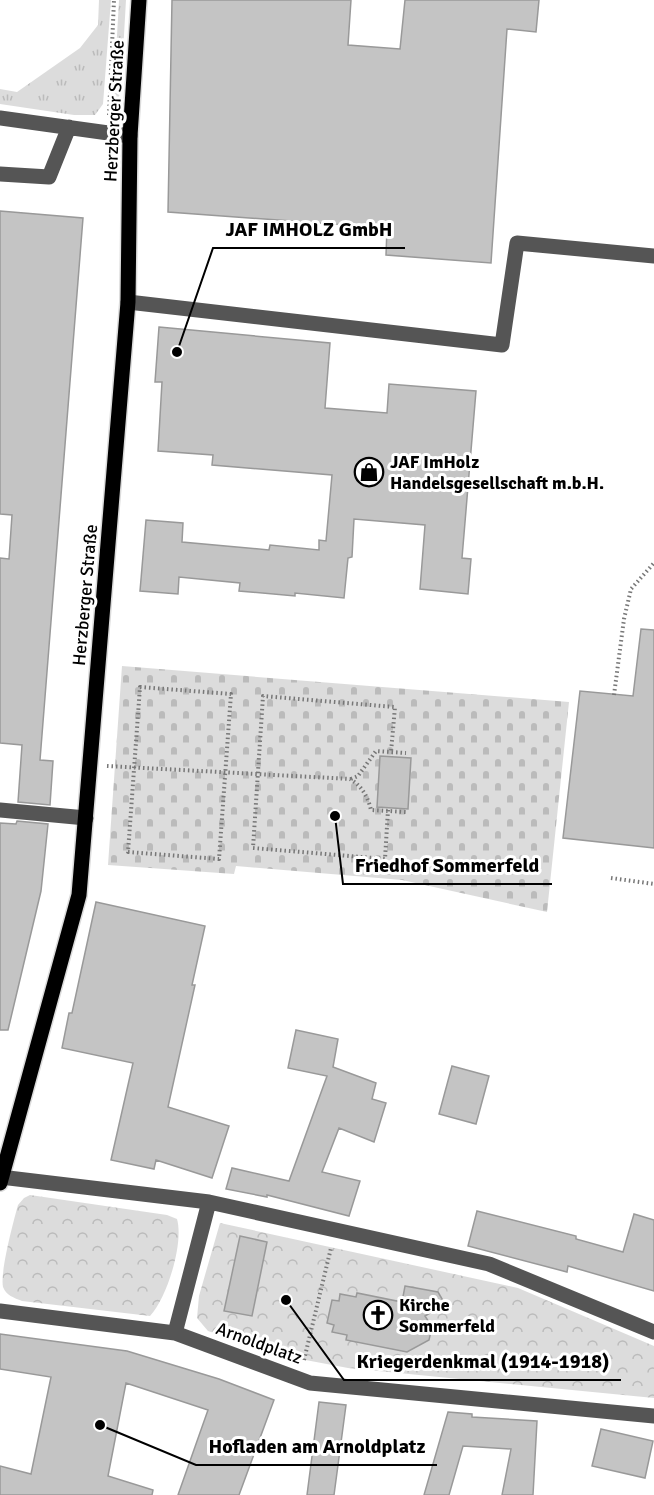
<svg xmlns="http://www.w3.org/2000/svg" width="654" height="1495" font-family="Signika,sans-serif">
<defs>
<pattern id="grass-tufts" width="24" height="20" patternUnits="userSpaceOnUse" patternTransform="scale(1.5)"><rect width="24" height="20" fill="#dcdcdc"/><path d="M3 7l-1-3M5 7V3M7 7l1-3M15 17l-1-3M17 17v-4M19 17l1-3" fill="none" stroke="#bbb"/></pattern>
<pattern id="forest-crowns" width="20" height="18" patternUnits="userSpaceOnUse" patternTransform="scale(1.5)"><rect width="20" height="18" fill="#dcdcdc"/><path d="M2 6a3 3 0 1 1 6 0M12 15a3 3 0 1 1 6 0" fill="none" stroke="#bbb"/></pattern>
<pattern id="cemetery-stones" width="16" height="16" patternUnits="userSpaceOnUse" patternTransform="scale(1.5)"><rect width="16" height="16" fill="#dcdcdc"/><path d="M2 7V4a2 2 0 0 1 4 0v3zM10 15v-3a2 2 0 0 1 4 0v3z" fill="#bbb"/></pattern>
</defs>
<rect width="100%" height="100%" fill="#fff"/>
<path fill="url(#grass-tufts)" d="M99,0h12l-8,104 -8,11h-21l-74,-11v-15l17,3 63,-44 18,-23z
M119,0h7l-5,88 -3,13 -5,6z"/>
<path fill="url(#forest-crowns)" d="M30,1195l137,20 10,4c7,24 -10,79 -27,97l-128,-15c-8,-3 -16,-6 -19,-14 -3,-15 10,-64 15,-82l6,-7z
M220,1223l298,65 136,58v52l-306,-30 -69,-13 -71,-24 -11,-13 2,-22z"/>
<path fill="url(#cemetery-stones)" d="M122,666l447,36 -22,210 -145,-32 -166,-14 -2,8 -126,-9z"/>
<path fill="#c4c4c4" stroke="#999" stroke-width="1.5" d="M172,0h179l-3,45 52,4 5,-49h134l-3,32 -29,-3 -16,234 -105,-8 1,-27 -219,-16z
M0,211l83,7 -43,542 13,1 -3,44 -32,-3 4,-57 -22,-2v-185l9,1 3,-44 -12,-1z
M159,327l171,16 -5,65 62,5 2,-29 87,7 -14,167 9,1 -3,35 -48,-5 5,-64 -71,-6 -2,38 -4,1 -4,40 -49,-5v3l-56,-5 1,-8 -61,-6 -1,17 -38,-3 6,-71 37,3 -1,19 87,8 1,-5 49,5v-10l7,1 6,-66 -120,-10 1,-10 -55,-4 4,-69h-7z
M641,629l13,1v218l-91,-10 17,-147 53,5z
M380,756l31,2 -3,51 -31,-2z
M17,821l31,3 -7,67 -33,139h-8v-207l16,1z
M96,902l109,24 -13,59h3l-27,122 61,19 -17,52 -56,-18 -2,9 -43,-9 22,-97 -71,-15 7,-35h3z
M296,1030l42,9 -5,28 43,16 -4,16 14,4 -12,39 -35,-14 -17,44 38,9 -11,35 -82,-21v2l-41,-8 6,-21 57,13 38,-105 -39,-8z
M452,1066l37,10 -13,48 -37,-10z
M477,1211l99,25v3l47,13 11,-38 20,6v71l-86,-25 -1,6 -99,-26z
M240,1236l27,6 -15,74 -28,-5z
M405,1286l33,6 7,12 -20,12 7,11 -3,13 -22,12 -61,-12 1,-5 -15,-3 2,-7 -7,-2 5,-23 7,1 1,-7 16,3 1,-4 45,9z
M0,1334l127,17 92,28 55,21 -35,95h-61l30,-85 -82,-27 -18,93 45,14 -1,5h-152v-29l31,8 20,-97 -51,-8z
M319,1402l27,3 -12,90h-27z
M448,1412l24,2v3l65,4 -4,74h-31l9,-46 -48,-3 -14,49h-25z
M601,1429l52,12 -8,37 -53,-12z"/>
<g fill="none" stroke-linecap="round" stroke-linejoin="round">
<g stroke="#dbdbdb" stroke-width="18">
<path id="major" d="M0,1183l79,-288 49,-593 2,-166 9,-136"/>
</g>
<path stroke="#777" stroke-width="4" stroke-dasharray="1.5 3" stroke-linecap="butt" d="M109,115l5,-115
M140,687l91,7 -12,165 -91,-7z
M614,695l10,-76 7,-30 23,-26
M107,766l243,13c12,7 18,18 21,31l35,2
M351,779l7,-3 18,-25 30,2
M388,810l-3,49 -132,-11 10,-152 132,11 -4,45
M611,878l43,6
M304,1360l27,-112"/>
<path stroke="#555" stroke-width="15" d="M0,118l130,18
M0,174l49,3 20,-50
M128,302l374,43 15,-102 137,13
M0,810l86,8
M0,1177l209,25 280,62 165,68
M0,1311l175,22 135,50 344,33
M175,1333l34,-131"/>
<use href="#major" stroke="#000" stroke-width="15"/>
</g>
<defs>
<g id="shop-ring" transform="scale(1.5)"><circle r="9.5" fill="#fff" stroke="#000" stroke-width="1.5"/><path d="M-5-2.5h2.3a2.7 3.5 0 0 1 5.4 0H5L5.5 6h-11ZM-1.5-2.5h3a1.5 2.3 0 0 0-3 0Z" fill="#000"/></g>
<g id="church-ring" transform="scale(1.5)"><circle r="9.5" fill="#fff" stroke="#000" stroke-width="1.5"/><path d="M-1.2-6h2.4v3.5h3.3v2.4h-3.3V6h-2.4V-.1h-3.3v-2.4h3.3Z" fill="#000"/></g>
</defs>
<g fill-rule="evenodd">
<use href="#shop-ring" x="369" y="472"/>
<use href="#church-ring" x="378" y="1315"/>
</g>
<g text-anchor="middle" stroke-width="6" stroke-linejoin="round" paint-order="stroke">
<g font-size="18" fill="#000" stroke="#fff">
<text transform="translate(114 111) rotate(-87)" y="6">Herzberger Straße</text>
<text transform="translate(85 595) rotate(-85)" y="6">Herzberger Straße</text>
<text transform="translate(259 1343) rotate(20)" y="6">Arnoldplatz</text>
</g>
<g font-size="18" font-weight="bold" fill="#000" stroke="#fff" text-anchor="start">
<text x="390" y="468">JAF ImHolz<tspan x="390" dy="21">Handelsgesellschaft m.b.H.</tspan></text>
<text x="399" y="1311">Kirche<tspan x="399" dy="21">Sommerfeld</tspan></text>
</g>
</g>
<path fill="none" stroke="#000" stroke-width="2" d="M177 352L213 248H405M335 816L343 884H552M286 1300L344 1380H621M100 1425L196 1465H437"/>
<g fill="#000" stroke="#fff" stroke-width="2">
<circle cx="177" cy="352" r="6"/>
<circle cx="335" cy="816" r="6"/>
<circle cx="286" cy="1300" r="6"/>
<circle cx="100" cy="1425" r="6"/>
</g>
<g font-size="20" text-anchor="middle" font-weight="bold" fill="#000" stroke="#fff" stroke-width="6" stroke-linejoin="round" paint-order="stroke">
<text x="309" y="236">JAF IMHOLZ GmbH</text>
<text x="447" y="872">Friedhof Sommerfeld</text>
<text x="483" y="1368">Kriegerdenkmal (1914-1918)</text>
<text x="317" y="1453">Hofladen am Arnoldplatz</text>
</g>
</svg>
